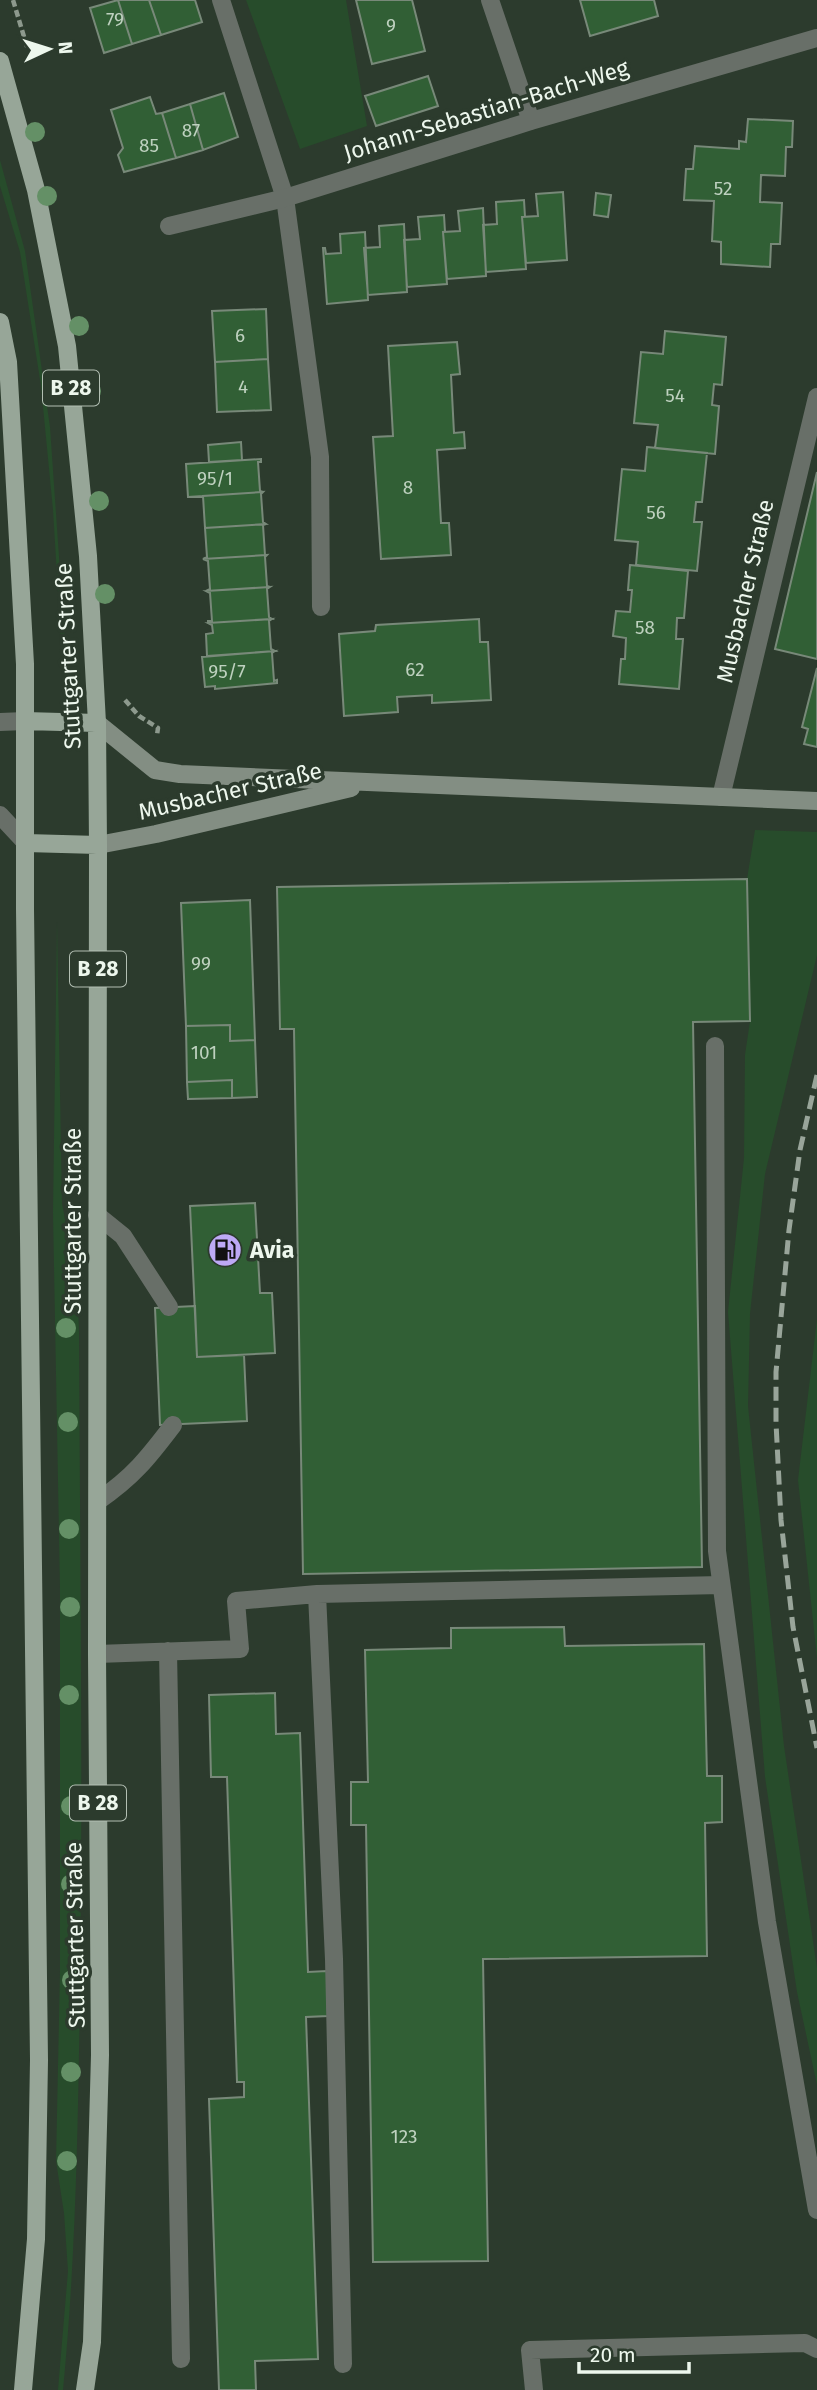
<svg xmlns="http://www.w3.org/2000/svg" width="817" height="2390" font-family="'Fira Sans',sans-serif">
<rect width="100%" height="100%" fill="#2c3b2d"/>
<path fill="#274c2b" d="M246,0h100l21,126 -67,23z
M0,160l25,91 25,176 16,230h-4l-9,-147 -12,-124 -21,-134 -20,-66z
M755,830l62,2v123l-52,219 -15,140 -2,92 36,340 33,222v117l-20,-93 -32,-215 -37,-465 16,-154 1,-103 5,-34 -3,-142z
M57,922l5,282 15,73 2,55c1,220 4,440 1,659 -2,133 -4,266 -17,399h-5l10,-119 -4,-58 -8,-52 4,-190v-383l-7,-375z
M817,1319v339l-19,-178z"/>
<path fill="#315f35" stroke="#788979" stroke-width="2" d="M118,0h31l12,35 -29,9z
M118,0l14,44 -28,9 -14,-45z
M149,0h46l7,22 -41,13z
M356,0h56l13,51 -53,13z
M580,0h74l4,16 -68,20z
M428,76l10,30 -62,20 -11,-30z
M224,93l14,44 -35,13 -13,-46z
M150,97l6,17 6,-1 14,45 -52,14 -6,-17 5,-7 -12,-38z
M190,104l13,46 -27,8 -14,-45z
M748,119l45,2 -1,26h-6l-1,29 -24,-1 -1,27 22,1 -2,41h-9l-1,23 -49,-3v-22l-9,-1 2,-40 -30,-1 2,-31h7l2,-23 44,3v-8l7,1z
M563,192l4,68 -41,3 -4,-46 16,-1 -2,-22z
M596,193l15,2 -3,22 -14,-2z
M524,200l1,17h-3l4,52 -40,3 -3,-47 14,-1 -1,-22z
M483,208l3,68 -39,3 -4,-47 17,-1 -2,-20z
M444,215l1,17h-2l4,52 -40,3 -3,-47 16,-1 -2,-22z
M404,224l3,68 -39,3 -4,-47 16,-1 -1,-21z
M365,232l3,68 -41,4 -4,-56h2l1,6 15,-1 -1,-19z
M266,309l2,50 -53,3 -3,-51z
M665,331l61,6 -4,48 -8,-1 -2,21 7,1 -4,48 -60,-6 3,-23 -24,-2 7,-71 22,2z
M457,342l3,32 -9,1 3,58 10,-1 1,16 -28,2 4,73h8l2,32 -70,4 -8,-122 20,-1 -5,-90z
M268,359l3,51 -54,2 -2,-50z
M241,442l1,18 -33,2 -1,-17z
M647,447l60,6 -5,49h-6l-2,20h8l-5,49 -61,-6 2,-23 -23,-2 7,-71 23,2z
M261,459v3h-3l2,29 3,1 -75,5 -2,-33z
M817,472v187l-42,-10z
M263,492l-2,2 2,28 3,2 -61,4 -2,-32z
M266,524l-3,1 2,30h2l-64,4 4,-2 -2,-29z
M267,555l-2,2 2,29 3,1 -64,4 4,-2 -2,-28 -5,-2z
M630,565l58,6 -4,47h-7l-1,21h7l-4,50 -60,-5 2,-25h4l1,-21 -13,-2 3,-25 14,1 2,-22h-4z
M270,587l-3,2 2,28 3,2 -64,4v-2h4l-2,-28 -4,-2z
M272,619l-3,2 2,28 4,2 -68,5 -1,-22 7,-1 -1,-8 -4,-2z
M479,619l1,23h8l3,58 -59,3v-8l-35,2 1,15 -54,4 -5,-82 36,-3 1,-6z
M275,651l-3,2 2,28 3,-1v3l-62,6v-3l-10,1 -3,-30z
M817,668v79l-13,-3 4,-15 -6,-2z
M747,879l3,142 -57,1 9,545 -399,7 -9,-545h-14l-3,-142z
M250,900l5,140 -25,1v-16l-44,1 -5,-123z
M230,1025v16l25,-1 2,57 -25,1v-18l-45,2 -1,-56z
M232,1080v18l-44,1 -1,-17z
M255,1203l5,90h12l3,60 -78,4 -7,-151z
M195,1306l2,51 47,-2 3,66 -87,4 -5,-117z
M564,1627l1,19 139,-2 3,132h15v46l-17,1 2,133 -224,3 5,302 -115,1 -7,-437h-15v-43h17l-3,-132 86,-2v-20z
M275,1693l1,41 24,-1 8,239 19,-1 1,45 -22,1 12,342 -63,2 1,29h-37l-10,-291 35,-2v-15h-7l-10,-305h-16l-2,-82z"/>
<g fill="none" stroke-linecap="round" stroke-linejoin="round">
<path stroke="#8d998d" stroke-width="4.5" stroke-dasharray="7 3.5" stroke-linecap="butt" d="M13,0l15,50
M125,700l14,16 19,12 -1,7"/>
<path stroke="#686f68" stroke-width="18" d="M221,0l64,198 35,259 1,150
M715,1046l2,505 50,371 50,288
M97,1215l26,21 46,71
M98,1501c35,-24 50,-43 75,-76
M317,1594l17,365 9,405
M168,1651l13,708
M97,1654l143,-5 -4,-48 81,-7 404,-9"/>
<path stroke="#686f68" stroke-width="18" d="M490,0l41,121
M169,226l116,-28 246,-77 286,-83
M0,722l25,-1
M721,797l96,-400
M0,815l26,28
M534,2390l-4,-40 275,-7 12,6"/>
<path stroke="#838e83" stroke-width="18" d="M97,723l58,47 25,4 637,27
M98,845l58,-11 195,-46"/>
<path stroke="#97a698" stroke-width="18" d="M0,61l36,129 31,156 21,210 9,167 1,122 -1,809 3,401 -8,287 -7,48
M0,322l8,40 17,302v245l14,1151 -3,179 -13,151
M25,721l72,2
M26,843l72,2"/>
<path stroke="#99a59a" stroke-width="5" stroke-dasharray="14 7" stroke-linecap="butt" d="M817,1075l-17,75 -11,80 -13,142v51l5,97 12,107 24,121"/>
</g>
<g fill="#649066">
<circle cx="35" cy="132" r="10"/>
<circle cx="47" cy="196" r="10"/>
<circle cx="79" cy="326" r="10"/>
<circle cx="91" cy="391" r="10"/>
<circle cx="99" cy="501" r="10"/>
<circle cx="105" cy="594" r="10"/>
<circle cx="66" cy="1328" r="10"/>
<circle cx="68" cy="1422" r="10"/>
<circle cx="69" cy="1529" r="10"/>
<circle cx="70" cy="1607" r="10"/>
<circle cx="69" cy="1695" r="10"/>
<circle cx="71" cy="1806" r="10"/>
<circle cx="71" cy="1884" r="10"/>
<circle cx="72" cy="1980" r="10"/>
<circle cx="71" cy="2072" r="10"/>
<circle cx="67" cy="2161" r="10"/>
</g>
<defs>
<g id="fuel-disc" transform="scale(1.75)"><circle r="9.5" fill="#bda9f5" stroke="#2c3b2d"/><path d="M-5.5-6h7V0h2V4h1.3V-2.5L3-4.5l.8-.8L6-3V5H2.5V1h-1V6h-7ZM-4.2-4.7v3.2H.2V-4.7Z" fill="#111"/></g>
</defs>
<g fill-rule="evenodd">
<use href="#fuel-disc" x="225" y="1250"/>
</g>
<g text-anchor="middle" stroke-width="7" stroke-linejoin="round" paint-order="stroke">
<g font-size="19" fill="#bed1bf">
<text x="115" y="26">79</text>
<text x="391" y="32">9</text>
<text x="191" y="137">87</text>
<text x="149" y="152">85</text>
<text x="723" y="195">52</text>
<text x="240" y="342">6</text>
<text x="243" y="393">4</text>
<text x="675" y="402">54</text>
<text x="215" y="485">95/1</text>
<text x="408" y="494">8</text>
<text x="656" y="519">56</text>
<text x="645" y="634">58</text>
<text x="415" y="676">62</text>
<text x="227" y="678">95/7</text>
<text x="201" y="970">99</text>
<text x="204" y="1059">101</text>
<text x="404" y="2143">123</text>
</g>
<g fill="#2c3b2d" stroke="#b3bfb3" stroke-width="2">
<rect x="43" y="370.5" width="56" height="35" rx="5"/>
<rect x="70" y="951.5" width="56" height="35" rx="5"/>
<rect x="70" y="1785.5" width="56" height="35" rx="5"/>
</g>
<g font-size="21" font-weight="bold" fill="#edf7ed">
<text x="71" y="395">B 28</text>
<text x="98" y="976">B 28</text>
<text x="98" y="1810">B 28</text>
</g>
<g font-size="23" fill="#edf7ed" stroke="#2c3b2d">
<text transform="translate(486 110) rotate(-17)" y="8">Johann-Sebastian-Bach-Weg</text>
<text transform="translate(745 591) rotate(-77)" y="8">Musbacher Straße</text>
<text transform="translate(68 656) rotate(-93)" y="8">Stuttgarter Straße</text>
<text transform="translate(230 791) rotate(-13)" y="8">Musbacher Straße</text>
<text transform="translate(73 1221) rotate(-90)" y="8">Stuttgarter Straße</text>
<text transform="translate(75 1935) rotate(-91)" y="8">Stuttgarter Straße</text>
</g>
<g font-size="23" font-weight="bold" fill="#edf7ed" stroke="#2c3b2d" text-anchor="start">
<text x="250" y="1258">Avia</text>
</g>
</g>
<g transform="translate(49 49) rotate(86)" stroke="#2c3b2d" stroke-width="5" paint-order="stroke">
<path d="M0-5L12 26L0 18L-12 26Z" fill="#edf7ed"/>
<text y="-10" font-size="19" font-weight="bold" text-anchor="middle" fill="#edf7ed">N</text>
</g>
<path d="M579 2362v10h110v-10" fill="none" stroke="#edf7ed" stroke-width="3.5"/>
<text x="590" y="2362" font-size="21" fill="#edf7ed" stroke="#2c3b2d" stroke-width="5" paint-order="stroke">20 m</text>
</svg>
